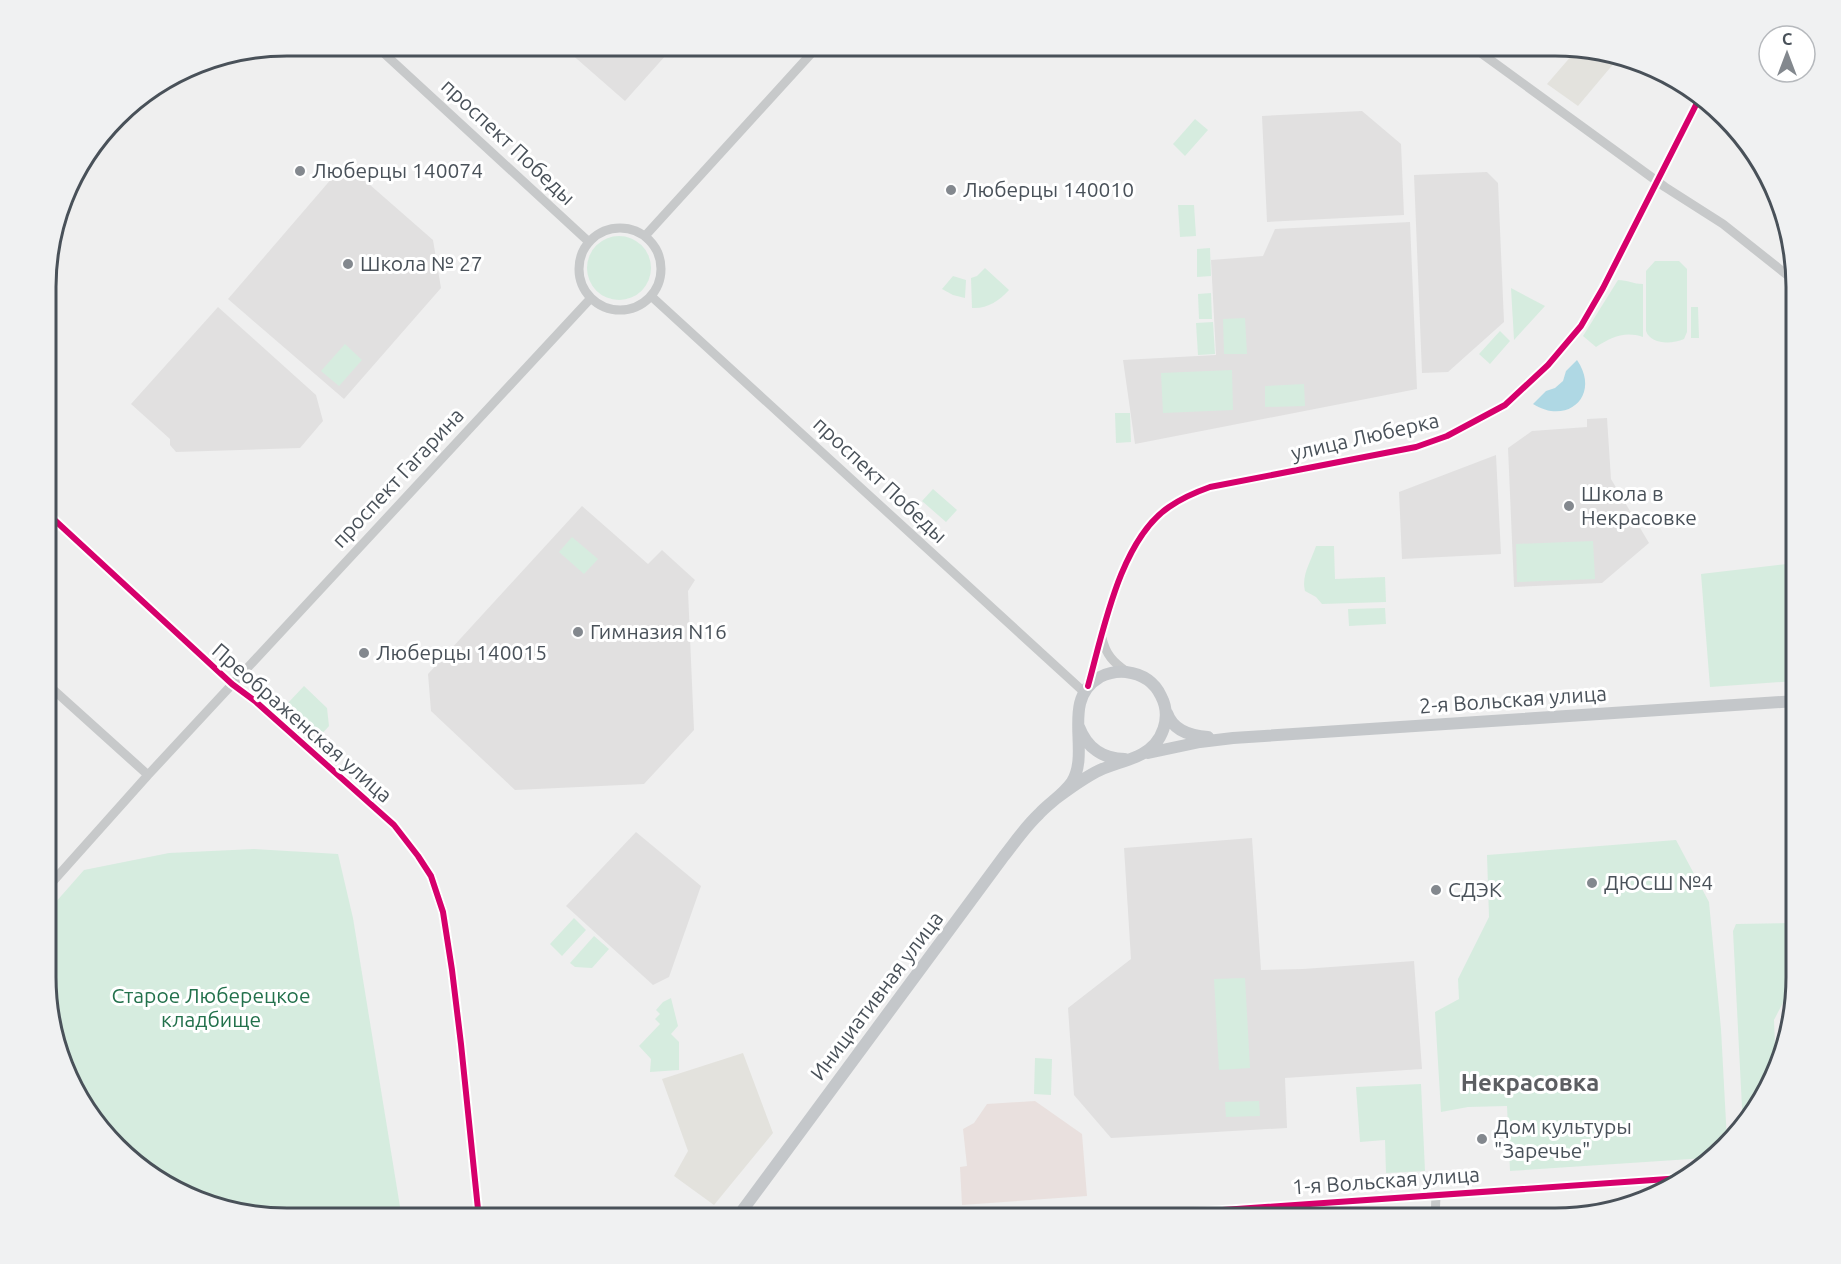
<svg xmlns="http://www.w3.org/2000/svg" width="1841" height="1264" font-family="Ubuntu,sans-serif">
<rect width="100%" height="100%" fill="#efefef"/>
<path fill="#e3e2dd" d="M1579,47l24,5 12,10 -37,44 -31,-22z
M743,1053l30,80 -59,72 -40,-29 14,-25 -26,-72z"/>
<path fill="#e1e0e0" d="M561,45h114l-50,56z
M1362,111l39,33 3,71 -137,7 -5,-106z
M345,163l88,77 8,48 -97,111 -116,-100z
M1487,172l11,11 6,139 -56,50 -26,1 -8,-198z
M1410,222l7,167 -282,55 -12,-84 93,-5 -5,-95 52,-4 12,-27z
M218,307l98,88 7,26 -23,27 -124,4 -6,-7v-6l-39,-35z
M1607,418l4,61 38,64 -47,40 -88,4 -6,-139 24,-17 55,-4v-8z
M1496,455l5,99 -99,5 -3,-67z
M582,506l66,58 14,-14 33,30 -7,11 6,139 -50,54 -129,6 -84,-79 -3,-37z
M636,832l65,54 -32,91 -16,8 -87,-79z
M1252,838l9,132 42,-1 111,-8 8,108 -137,9 2,50 -176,10 -37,-43 -6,-87 63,-49 -7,-111z"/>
<path fill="#e9e0de" d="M1035,1101l47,33 5,62 -125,9 -2,-38 7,-1 -4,-37 11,-6 13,-19z"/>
<path fill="#d6ecdf" d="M1195,119l13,11 -23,26 -12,-12z
M1178,205h16l2,31 -16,1z
M587 268a32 32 0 1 1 64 0a32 32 0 1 1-64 0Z
M1210,248l1,28 -14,1v-28z
M1655,261h24l8,8v63l-3,7c-12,5 -33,6 -38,-8v-60z
M985,268l24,22c-10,11 -22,19 -37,18l-1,-30 6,-2z
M953,276l13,4 -1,18 -12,-3 -11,-6z
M1618,280c10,0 15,4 25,4v53c-19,-6 -31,0 -47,10l-13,-11z
M1511,288l34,18 -31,34z
M1211,293l1,26h-13l-1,-25z
M1691,307h7l1,31h-8z
M1245,318l2,36h-23l-1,-35z
M1213,322l2,32 -17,1 -2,-32z
M1500,331l10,10 -20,23 -11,-10z
M345,344l17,16 -23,26 -18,-15z
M1232,370l1,40 -70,3 -2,-40z
M1304,384l1,22 -40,1v-21z
M1115,413h15l1,29 -15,1z
M933,489l24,21 -11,12 -24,-21z
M572,537l26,22 -14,15 -25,-22z
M1593,541l2,38 -78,3 -1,-38z
M1316,546h18l1,33 50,-2 1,25 -64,2 -6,-7 -11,-6c-4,-15 6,-30 11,-45z
M1796,563v118l-86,6 -9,-113z
M1385,608l1,16 -37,2 -1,-17z
M304,686l23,22 2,18 -8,9 -34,-31z
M1676,840l33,62 12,127 6,112 -21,17 -196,13 -3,-65 -39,1 -27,5 -6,-100 24,-13 -1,-20 31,-62 -2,-62z
M254,849l84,5 15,64 49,301 -131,-1 -63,-12 -68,-37 -63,-70 -30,-90v-97l37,-42 85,-17z
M574,918l12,12 -24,26 -12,-12z
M1790,923l2,62 -18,35 2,48 -33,59 -10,-196 3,-7z
M594,936l15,13 -17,19 -17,-1 -5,-4z
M1245,978l5,90 -31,2 -5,-91z
M671,998l7,28 -7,8 8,8v28l-29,2 1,-13 -12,-13 21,-22 -5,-5 5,-5 -4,-4 7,-8z
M1035,1058l17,1 -1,36 -17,-1z
M1421,1084l4,87 -39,2 -1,-33 -25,2 -4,-55z
M1259,1101l1,15 -34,1 -1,-15z"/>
<path fill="#afd8e4" d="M1577,360c24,35 -9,66 -44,44l13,-13 9,-3 8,-7 3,-10z"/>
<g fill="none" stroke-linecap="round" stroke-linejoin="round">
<path stroke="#c7c9ca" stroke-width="9" d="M375,45l214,197
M1470,45l195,142 58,37 73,58
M579 269a41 41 0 1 1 82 0a41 41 0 1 1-82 0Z
M645,236l174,-191
M651,296l433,396
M47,513l185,171 23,17 139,124 24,31 13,20 12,36 9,58 9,74 18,175
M1102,638c4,17 11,24 25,34
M47,684l101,91 443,-477
M1088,686c15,-54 32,-146 81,-179 13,-9 27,-15 41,-20l206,-40 31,-11 58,-31 43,-40 33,-39 22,-38 98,-193
M47,888l101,-113
M1094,1219l588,-41
M1435,1219l1,-24"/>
<path stroke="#c4c7ca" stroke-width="12" d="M1167,713c6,18 24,23 41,24
M1079,727c8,21 24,32 46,32
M1148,753l52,-11 33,-4 563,-37
M736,1219l268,-363c11,-14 22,-30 35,-42 10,-11 24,-19 33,-32 19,-31 -12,-82 28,-105 8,-4 16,-6 26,-5 16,2 28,9 35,24 11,21 2,47 -19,58 -13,7 -29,10 -42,16 -17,8 -31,19 -46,30"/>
<g stroke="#fff" stroke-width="10">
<path id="cycleway" d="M47,513l185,171 23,17 139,124 24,31 13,20 12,36 9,58 9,74 18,175
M1088,686c15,-54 32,-146 81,-179 13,-9 27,-15 41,-20l206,-40 31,-11 58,-31 43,-40 33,-39 22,-38 98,-193
M1094,1219l588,-41"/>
</g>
<use href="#cycleway" stroke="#d6006c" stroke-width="6"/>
</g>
<g fill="#83888e" stroke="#fff" stroke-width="2">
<circle cx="300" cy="171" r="6"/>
<circle cx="951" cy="190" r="6"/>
<circle cx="348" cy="264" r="6"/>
<circle cx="1569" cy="506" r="6"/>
<circle cx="578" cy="632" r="6"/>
<circle cx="364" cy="653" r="6"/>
<circle cx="1592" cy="883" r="6"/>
<circle cx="1436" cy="890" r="6"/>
<circle cx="1482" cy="1139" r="6"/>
</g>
<g text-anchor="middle" stroke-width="6" stroke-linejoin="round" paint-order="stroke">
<g font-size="21" fill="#495159" stroke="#fff">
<text transform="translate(508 142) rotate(43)" y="7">проспект Победы</text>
<text transform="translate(1365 437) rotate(-13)" y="7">улица Люберка</text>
<text transform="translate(398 478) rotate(-47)" y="7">проспект Гагарина</text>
<text transform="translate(880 480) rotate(43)" y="7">проспект Победы</text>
<text transform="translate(1513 700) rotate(-4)" y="7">2-я Вольская улица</text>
<text transform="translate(302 723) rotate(41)" y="7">Преображенская улица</text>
<text transform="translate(877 996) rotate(-53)" y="7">Инициативная улица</text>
<text transform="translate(1386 1181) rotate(-4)" y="7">1-я Вольская улица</text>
</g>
<g font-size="21" fill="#495159" stroke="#fff" text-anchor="start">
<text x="312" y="178">Люберцы 140074</text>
<text x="963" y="197">Люберцы 140010</text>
<text x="360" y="271">Школа № 27</text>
<text x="1581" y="501">Школа в<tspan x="1581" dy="24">Некрасовке</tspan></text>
<text x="590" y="639">Гимназия N16</text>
<text x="376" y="660">Люберцы 140015</text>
<text x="1604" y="890">ДЮСШ №4</text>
<text x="1448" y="897">СДЭК</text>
<text x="1494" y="1134">Дом культуры<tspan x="1494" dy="24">"Заречье"</tspan></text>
</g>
<g font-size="21" fill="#23714c" stroke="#fff">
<text x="211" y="1003">Старое Люберецкое<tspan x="211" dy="24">кладбище</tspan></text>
</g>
<g font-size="24" font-weight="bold" fill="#5c5e62" stroke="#fff">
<text x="1530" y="1091">Некрасовка</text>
</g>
</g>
<path d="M0 0H1841V1264H0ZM287 56H1555A231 231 0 0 1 1786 287V977A231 231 0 0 1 1555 1208H287A231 231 0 0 1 56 977V287A231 231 0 0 1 287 56Z" fill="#f0f1f2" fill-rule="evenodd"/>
<path fill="none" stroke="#495159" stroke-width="3" d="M287 56H1555A231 231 0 0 1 1786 287V977A231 231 0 0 1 1555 1208H287A231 231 0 0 1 56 977V287A231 231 0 0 1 287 56Z"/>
<g transform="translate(1787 54)"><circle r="28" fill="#ffffff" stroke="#b6b9bd" stroke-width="1.5"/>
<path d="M0-4.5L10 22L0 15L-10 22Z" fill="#83888e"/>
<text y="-9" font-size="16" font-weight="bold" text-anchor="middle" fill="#495159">С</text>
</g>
</svg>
